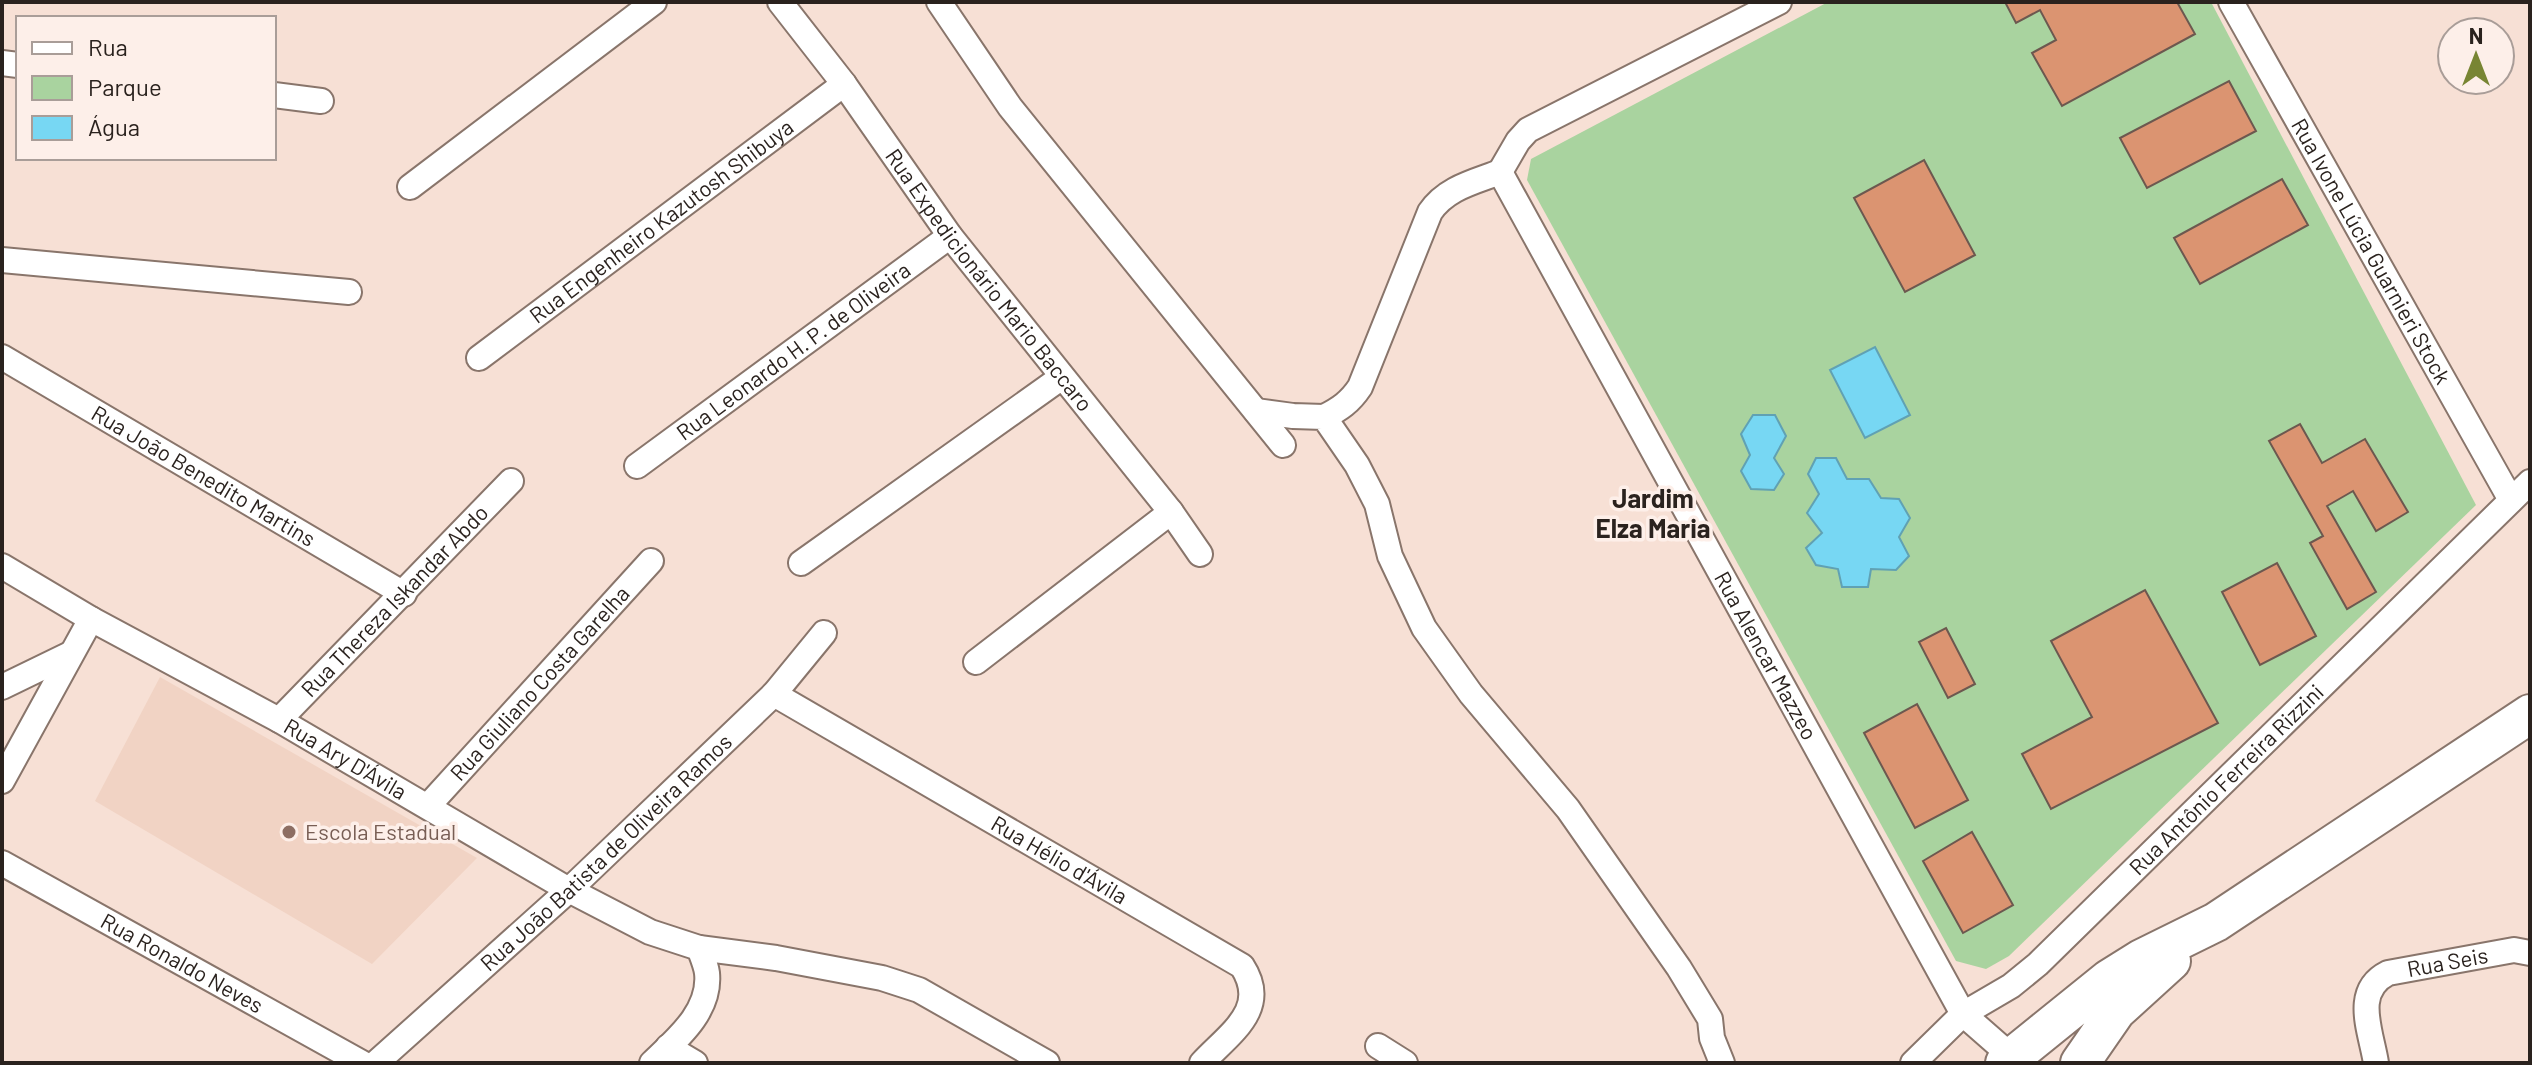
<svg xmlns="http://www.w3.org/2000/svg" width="2532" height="1065" font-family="Barlow,sans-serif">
<rect width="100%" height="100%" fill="#f7e0d5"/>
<path fill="#f1d3c4" d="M160,677l317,181 -105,106 -277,-163z"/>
<path fill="#a9d39f" d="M1828,2h383l265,503 -467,451 -23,13 -30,-8 -429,-781 4,-21z"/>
<path fill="#77d7f3" stroke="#60a1b3" stroke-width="2" d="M1875,347l35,68 -45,23 -35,-68z
M1753,415h22l11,21 -12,22 10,16 -10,16 -23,-1 -10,-18 9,-16 -9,-21z
M1816,458h20l11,21h22l12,19 18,1 11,19 -11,19 10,19 -13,14 -25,-1 -3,18h-26l-4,-18 -22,-4 -10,-17 16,-15 -15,-20 12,-19 -11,-20z"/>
<path fill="#db9471" stroke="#6c584f" stroke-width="2" d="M2005,2h172l18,32 -133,72 -30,-53 24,-13 -16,-30 -24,13z
M2229,81l27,50 -109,57 -27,-50z
M1924,160l51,95 -70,37 -51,-94z
M2282,179l26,46 -108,59 -26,-46z
M2300,424l22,39 43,-24 43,73 -32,19 -23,-40 -26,15 49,86 -29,17 -37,-66 13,-7 -54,-95z
M2277,563l39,73 -56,29 -38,-73z
M2145,590l73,133 -167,86 -29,-55 70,-37 -41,-76z
M1946,628l29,56 -27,14 -29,-56z
M1917,704l51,96 -53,28 -51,-95z
M1972,832l41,73 -50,28 -40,-72z"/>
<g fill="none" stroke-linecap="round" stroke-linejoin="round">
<g stroke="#89756b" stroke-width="28">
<g id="street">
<path id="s1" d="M780,2l64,82 106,152 221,276 29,42"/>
<path d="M939,2l71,105 273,338"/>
<path id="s2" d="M2231,2l280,498"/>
<path d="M2,63l16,2"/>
<path d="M274,95l47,6"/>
<path id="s3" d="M1500,172l463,842 56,49"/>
<path d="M1500,172l18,-31 10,-11 251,-128"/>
<path d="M410,187l244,-185"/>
<path d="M2,260l347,32"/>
<path id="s4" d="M2,357l402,237"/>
<path id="s5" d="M479,358l365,-274"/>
<path d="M1256,411l37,5 31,1 33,48 20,39 13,52 34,72 47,66 97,115 111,159 31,51 2,19 10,25"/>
<path d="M1324,417c16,-8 26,-15 36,-30l70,-175c16,-24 44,-30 70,-40"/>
<path id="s6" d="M637,466l313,-230"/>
<path d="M801,563l261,-186"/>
<path id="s7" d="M2,566l89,53 188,101 290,170 81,42 49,16c3,8 7,17 8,25 4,38 -30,66 -55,90"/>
<path d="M976,662l195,-150"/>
<path d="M2,687l68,-33"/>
<path id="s8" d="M774,694l468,272c28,43 -12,67 -40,97"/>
<path id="s9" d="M279,720l232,-239"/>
<path d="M2,781l89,-162"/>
<path id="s10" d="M428,806l223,-245"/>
<path id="s11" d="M2,863l360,200"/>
<path d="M699,948l77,10 106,20 37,12 128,73"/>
<path d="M1378,1046l27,17"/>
<path d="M668,1047l27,16"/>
<path id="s12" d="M376,1063l193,-173 205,-196 50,-61"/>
<path id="s13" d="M1913,1063l50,-49 48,-28 27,-22 492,-482"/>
<path id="s14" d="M2376,1063c-5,-32 -24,-72 12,-90l126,-23 16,3"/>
</g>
</g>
<g stroke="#89756b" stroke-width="42">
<path id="primary" d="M2005,1063l104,-84 32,-20 75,-37 314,-208
M2080,1063l36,-52 55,-50"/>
</g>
<use href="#street" stroke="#fff" stroke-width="24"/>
<use href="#primary" stroke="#fff" stroke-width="38"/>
</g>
<circle fill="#8d6e63" stroke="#fdefe9" stroke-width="3" cx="289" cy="832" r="8"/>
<g text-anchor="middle" stroke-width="7" stroke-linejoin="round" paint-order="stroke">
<g font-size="22" fill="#2a221e" stroke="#fdefe9">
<text dy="8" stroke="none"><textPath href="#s5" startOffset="228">Rua Engenheiro Kazutosh Shibuya</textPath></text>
<text dy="8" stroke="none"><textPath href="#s2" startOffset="286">Rua Ivone Lúcia Guarnieri Stock</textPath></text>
<text dy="8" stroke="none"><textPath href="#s1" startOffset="348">Rua Expedicionário Mario Baccaro</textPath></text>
<text dy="8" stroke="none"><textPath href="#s6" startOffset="194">Rua Leonardo H. P. de Oliveira</textPath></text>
<text dy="8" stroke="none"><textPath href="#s4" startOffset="234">Rua João Benedito Martins</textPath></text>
<text dy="8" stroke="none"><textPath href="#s9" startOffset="166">Rua Thereza Iskandar Abdo</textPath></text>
<text dy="8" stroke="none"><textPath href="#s3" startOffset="552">Rua Alencar Mazzeo</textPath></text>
<text dy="8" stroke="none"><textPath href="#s10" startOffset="166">Rua Giuliano Costa Garelha</textPath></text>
<text dy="8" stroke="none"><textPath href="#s7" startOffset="394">Rua Ary D'Ávila</textPath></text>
<text dy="8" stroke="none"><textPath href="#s13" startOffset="424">Rua Antônio Ferreira Rizzini</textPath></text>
<text dy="8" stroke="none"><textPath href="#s12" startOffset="312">Rua João Batista de Oliveira Ramos</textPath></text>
<text dy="8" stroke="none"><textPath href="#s8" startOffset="330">Rua Hélio d'Ávila</textPath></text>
<text dy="8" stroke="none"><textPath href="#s14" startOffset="160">Rua Seis</textPath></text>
<text dy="8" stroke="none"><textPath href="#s11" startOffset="206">Rua Ronaldo Neves</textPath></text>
</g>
<g font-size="22" fill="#785e54" stroke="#fdefe9" text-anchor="start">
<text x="305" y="840">Escola Estadual</text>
</g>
<g font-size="26" font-weight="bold" fill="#2a221e" stroke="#fdefe9">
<text x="1653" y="508">Jardim<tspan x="1653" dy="30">Elza Maria</tspan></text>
</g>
</g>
<rect width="2532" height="1065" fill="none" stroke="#2a221e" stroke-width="8"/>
<rect x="16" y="16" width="260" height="144" fill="#fdefe9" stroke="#a99d98" stroke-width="2"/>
<rect x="32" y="42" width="40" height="12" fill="#ffffff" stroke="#a99d98" stroke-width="2"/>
<text x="88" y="56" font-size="24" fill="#2a221e">Rua</text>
<rect x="32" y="76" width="40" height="24" fill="#a9d39f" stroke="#a99d98" stroke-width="2"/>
<text x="88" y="96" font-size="24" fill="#2a221e">Parque</text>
<rect x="32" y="116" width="40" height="24" fill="#77d7f3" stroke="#a99d98" stroke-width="2"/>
<text x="88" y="136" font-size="24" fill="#2a221e">Água</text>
<g transform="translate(2476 56)"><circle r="38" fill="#fdefe9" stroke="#a99d98" stroke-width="2"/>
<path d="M0-6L14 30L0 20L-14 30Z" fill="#788533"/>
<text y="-12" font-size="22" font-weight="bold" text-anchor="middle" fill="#2a221e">N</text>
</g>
</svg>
